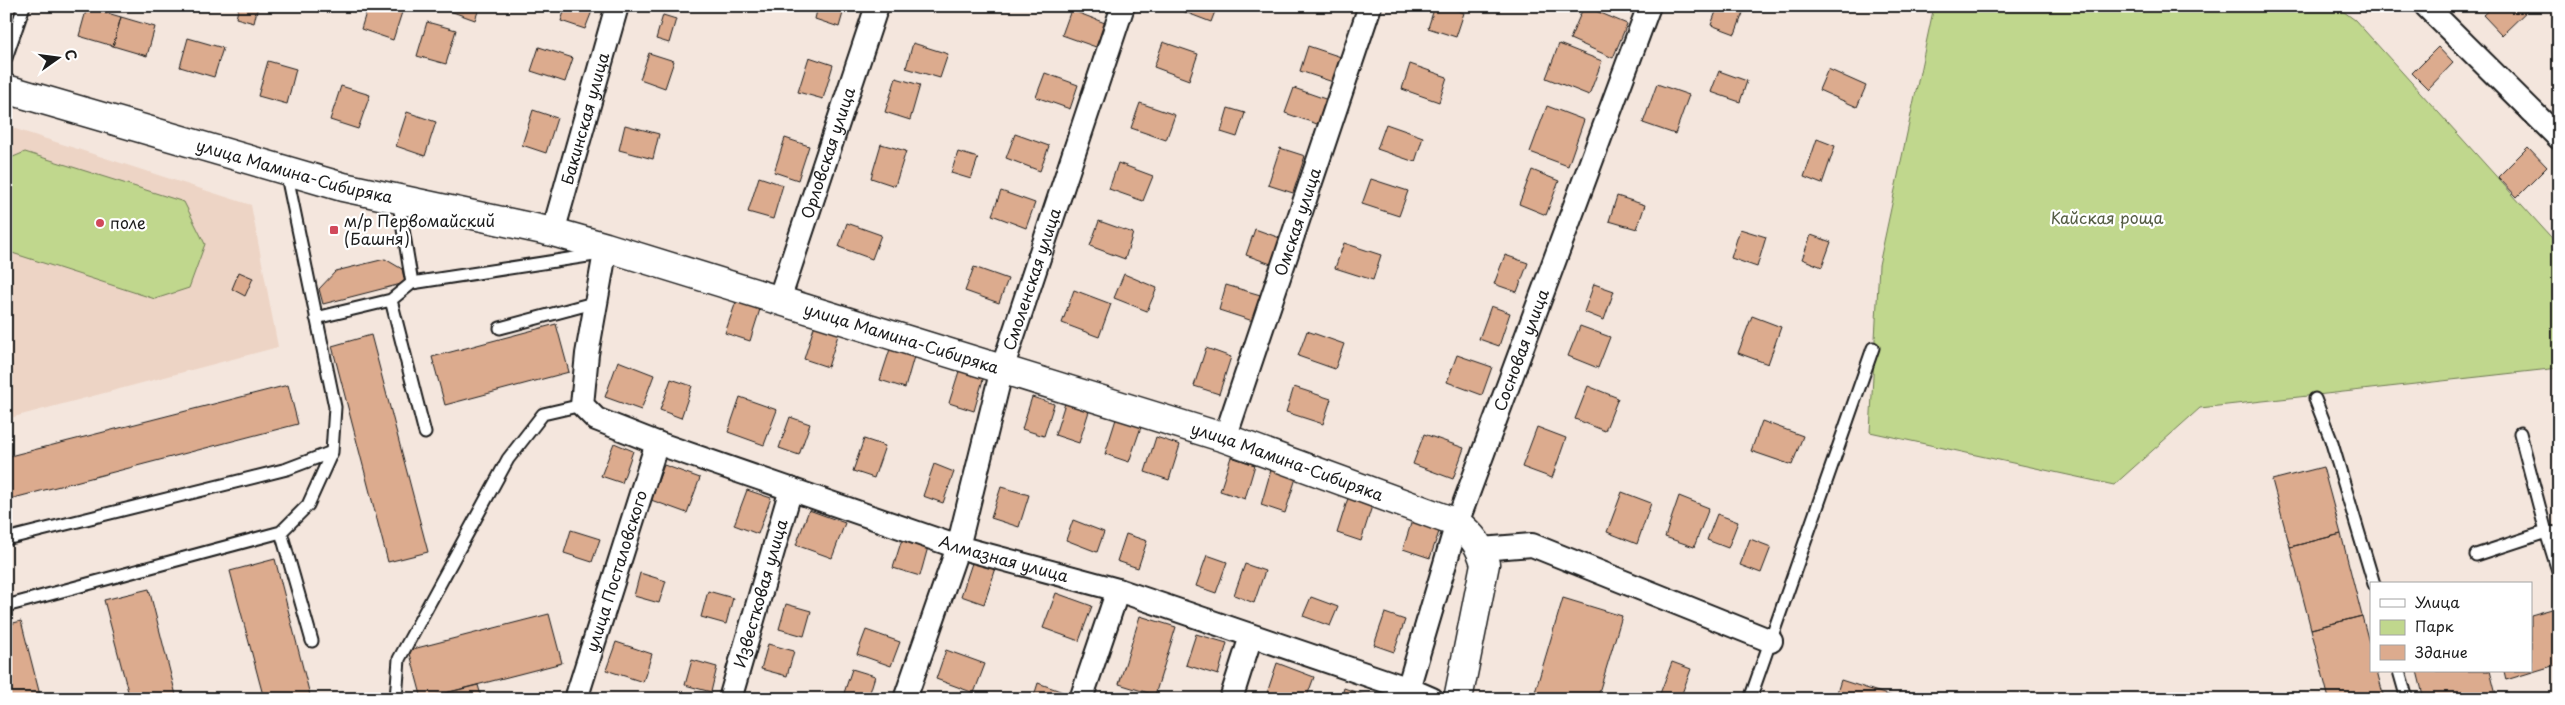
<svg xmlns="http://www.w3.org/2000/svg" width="2565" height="705" font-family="'Playpen Sans',sans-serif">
<rect width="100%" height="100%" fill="#f4e6dd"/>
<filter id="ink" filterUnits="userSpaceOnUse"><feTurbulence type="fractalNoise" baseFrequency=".02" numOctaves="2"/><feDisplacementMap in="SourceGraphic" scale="10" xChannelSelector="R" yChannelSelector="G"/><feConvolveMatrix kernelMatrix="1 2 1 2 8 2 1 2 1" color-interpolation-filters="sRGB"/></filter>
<g filter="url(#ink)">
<path fill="#edd4c5" d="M6,126l245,79 27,142 -272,72z"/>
<path fill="#c0d78d" stroke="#6e7a54" d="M1934,6h402l19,14 204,226v122l-359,40 -86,77 -244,-53 9,-167z
M25,152l159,50 21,42 -16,44 -34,11 -149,-48v-91z"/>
<path fill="#dcab8e" stroke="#1c1c1c" d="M239,6h19l-4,17 -18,-5z
M304,6h15l-1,5z
M368,6h36l-11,34 -32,-11z
M451,6h29l-5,14 -25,-9z
M566,6h28l-9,23 -24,-8z
M818,6h27l-6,21 -24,-8z
M1178,6h39l-6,16 -34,-13z
M1435,6h10l19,7 -8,24 -28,-9z
M1584,6l43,18 -14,34 -43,-19z
M1718,6h7l18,7 -8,21 -24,-9z
M2493,6h39l-30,29 -19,-20z
M87,7l34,10 -8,29 -34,-10z
M1071,10l34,13 -9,24 -34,-12z
M663,15l13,4 -7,24 -13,-4z
M121,17l34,10 -8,29 -34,-10z
M427,22l29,8 -10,34 -29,-8z
M188,38l35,10 -9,29 -34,-10z
M1163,42l35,12 -9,26 -35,-13z
M913,43l35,11 -8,24 -34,-10z
M1559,44l43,17 -13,34 -43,-17z
M1308,46l36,12 -8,25 -36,-12z
M539,47l34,11 -8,24 -34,-11z
M2438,47l15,16 -25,26 -16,-16z
M649,53l25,8 -9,27 -25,-9z
M809,57l24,8 -10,34 -25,-7z
M268,61l28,8 -9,35 -29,-8z
M1410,64l37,13 -8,25 -37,-13z
M1828,69l38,17 -9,21 -38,-17z
M1719,71l28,10 -7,21 -29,-10z
M1045,73l33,12 -8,24 -34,-12z
M896,78l24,7 -10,35 -25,-8z
M1657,84l32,11 -14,39 -32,-11z
M341,86l29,9 -12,34 -28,-9z
M1294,88l37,13 -8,25 -38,-13z
M1140,103l35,12 -9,25 -35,-12z
M1547,106l37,14 -16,46 -38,-14z
M1228,108l17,5 -8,24 -16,-5z
M533,110l24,8 -11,35 -24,-8z
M407,112l29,10 -11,34 -29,-10z
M1386,124l37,13 -8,25 -38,-13z
M625,125l34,9 -6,25 -34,-9z
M1015,134l34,12 -9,25 -34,-13z
M785,138l24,8 -11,34 -24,-8z
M1817,139l18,7 -13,38 -18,-7z
M881,144l25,7 -11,35 -24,-8z
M2528,147l19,20 -30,30 -19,-20z
M1280,148l25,8 -12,37 -25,-8z
M958,152l20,6 -7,21 -20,-6z
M1118,163l35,13 -10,25 -34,-12z
M1532,170l27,11 -13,34 -27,-11z
M759,177l24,8 -10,34 -25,-7z
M1371,179l37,12 -9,25 -37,-12z
M1001,191l34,12 -9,25 -34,-13z
M1617,196l28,9 -8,24 -28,-8z
M1099,221l34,12 -8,26 -35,-13z
M847,223l34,12 -9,24 -33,-12z
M1255,229l25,9 -9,26 -25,-9z
M1740,229l26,8 -9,30 -26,-9z
M1811,235l20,7 -9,25 -20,-8z
M1344,243l37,12 -8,25 -38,-12z
M1505,255l23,8 -11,29 -23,-8z
M385,259l17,10 3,14 -82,21 -4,-15 17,-18z
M974,267l34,12 -9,24 -34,-12z
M239,272l14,6 -8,18 -13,-7z
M1124,274l33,14 -10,23 -33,-13z
M1594,284l20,7 -10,29 -20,-8z
M1226,285l38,11 -8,26 -37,-12z
M1074,290l37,14 -12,33 -37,-14z
M737,299l24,7 -11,35 -25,-8z
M1491,306l19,7 -11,33 -20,-7z
M1752,316l29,11 -13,37 -30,-11z
M556,324l13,48 -124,33 -13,-48z
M815,324l24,8 -11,35 -24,-8z
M1580,326l30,11 -12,31 -30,-12z
M1307,331l37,13 -9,25 -37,-13z
M371,335l57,217 -40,10 -56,-216z
M891,346l24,7 -10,35 -25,-8z
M1206,348l25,9 -12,37 -25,-8z
M1457,355l35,12 -10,28 -35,-13z
M618,361l36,14 -13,35 -36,-13z
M960,368l24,8 -10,35 -25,-8z
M671,379l21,7 -11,32 -21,-8z
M288,385l10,39 -292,76v-43z
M1588,386l30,12 -13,33 -30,-12z
M1294,387l37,12 -8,25 -37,-12z
M740,397l37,13 -13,35 -36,-13z
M1032,397l22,7 -10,32 -22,-7z
M1066,400l24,8 -11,35 -24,-8z
M790,417l20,7 -11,31 -20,-7z
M1116,419l25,8 -12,35 -24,-8z
M1762,421l41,15 -11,29 -41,-14z
M1537,427l29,11 -14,40 -30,-11z
M1424,434l40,14 -11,31 -40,-15z
M1156,437l24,8 -11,35 -24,-8z
M864,439l21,7 -11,32 -21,-7z
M614,443l19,8 -11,32 -21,-7z
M1231,457l24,8 -10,34 -25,-8z
M934,464l20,8 -11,31 -20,-7z
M664,465l36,13 -13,35 -36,-13z
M2323,467l18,67 -51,13 -18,-67z
M1271,470l25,8 -11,35 -24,-8z
M1001,487l28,8 -10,32 -28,-9z
M747,490l24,8 -13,36 -24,-9z
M1622,492l29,11 -14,41 -30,-12z
M1679,496l30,12 -15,39 -29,-10z
M1348,498l24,8 -11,35 -24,-8z
M809,510l36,13 -13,35 -36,-13z
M1717,514l21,8 -10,26 -21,-8z
M1413,517l28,9 -11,32 -27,-9z
M1073,520l31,12 -7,20 -31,-12z
M571,530l29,9 -8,23 -28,-9z
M1126,534l21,7 -9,27 -21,-7z
M2341,534l21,82 -51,13 -21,-82z
M902,539l26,8 -8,29 -27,-8z
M1750,539l21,8 -10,26 -21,-8z
M1207,555l20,7 -11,31 -20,-7z
M275,559l36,140h-47l-34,-128z
M973,560l23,8 -12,36 -23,-8z
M1245,564l20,7 -11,32 -20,-8z
M640,573l26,8 -7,22 -25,-7z
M149,589l28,110h-47l-26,-99z
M708,591l25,7 -7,26 -25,-7z
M1056,593l36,13 -13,35 -36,-13z
M1311,597l27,10 -8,19 -27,-10z
M1563,598l59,18 -25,83h-64z
M786,604l25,7 -7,25 -25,-7z
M2559,607v57l-53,16 -2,-9h27v-56z
M1385,613l20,7 -11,32 -20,-7z
M549,614l13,49 -140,36 -13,-49z
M1140,616l36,11 -21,68 -36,-11z
M2362,616l9,34v21h6l7,27 -55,1 -18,-70z
M21,621l20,78h-35v-74z
M866,630l34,12 -9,24 -34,-12z
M1196,634l31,9 -9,32 -32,-10z
M616,642l36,12 -9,28 -37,-12z
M768,644l26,7 -7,25 -26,-7z
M946,650l39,14 -11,29 -38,-14z
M692,660l25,7 -6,25 -26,-7z
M1672,662l19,7 -11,30h-22z
M1277,663l37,14 -8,22h-41z
M852,669l23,7 -7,23h-26z
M2417,671h73l7,28h-73z
M1841,680l59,19h-65z
M1038,683l25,9 -2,7h-28z
M478,685l4,14h-60z
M1344,688l31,11h-34z"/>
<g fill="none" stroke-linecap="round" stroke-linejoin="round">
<g stroke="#1c1c1c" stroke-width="15">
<path id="service" d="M6,58l18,-52
M398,199l14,84
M391,300l21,-17 189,-29
M316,318l75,-18 34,133
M500,328l97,-26
M2315,399l16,41 43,144
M2559,533l-13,-1 13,42
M6,539l281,-70 45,-17 3,-45 -49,-236
M2476,555l70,-23 -26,-99
M6,606l275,-74
M312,641l-31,-109 27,-27 24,-53
M2399,671l8,28
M396,699l3,-40 109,-200 35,-45 39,-9
M1750,699l123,-351"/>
</g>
<g stroke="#1c1c1c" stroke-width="26">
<g id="minor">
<path d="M2426,6l133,132"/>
<path id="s1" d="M553,232l64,-226"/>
<path id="s2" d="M606,247l-19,107 -5,51 14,14 61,24 301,104 160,43 291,99 23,10"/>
<path id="s3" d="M779,300l98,-294"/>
<path id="s4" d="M1225,438l145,-432"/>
<path d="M1481,549l51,-4 239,96"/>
<path id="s5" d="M576,699l81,-256"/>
<path id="s6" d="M730,699l61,-210"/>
<path id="s7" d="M905,699l53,-152 44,-178 121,-363"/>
<path d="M1081,699l37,-109"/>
<path d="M1231,699l20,-63"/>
<path id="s8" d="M1405,699l52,-176 192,-517"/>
</g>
</g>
<g stroke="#1c1c1c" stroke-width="31">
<g id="tertiary">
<path id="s9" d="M6,89l337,98 210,45 53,15 619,191 232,85c16,13 23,22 28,41l-27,135"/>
</g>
</g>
<use href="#service" stroke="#fff" stroke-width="11"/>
<use href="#minor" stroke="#fff" stroke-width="22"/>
<use href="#tertiary" stroke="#fff" stroke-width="28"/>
</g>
</g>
<g fill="#d1495b" stroke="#fff" stroke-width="2">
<circle cx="100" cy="223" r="5"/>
<rect x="329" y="225" width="10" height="10" rx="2.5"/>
</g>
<g text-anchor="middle" stroke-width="4.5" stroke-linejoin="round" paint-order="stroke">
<g font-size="16" fill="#1c1c1c" stroke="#fff">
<text dy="6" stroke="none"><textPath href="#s1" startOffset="118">Бакинская улица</textPath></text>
<text dy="6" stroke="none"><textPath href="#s3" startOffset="155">Орловская улица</textPath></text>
<text dy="6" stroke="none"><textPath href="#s9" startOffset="300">улица Мамина-Сибиряка</textPath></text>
<text dy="6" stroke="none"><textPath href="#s4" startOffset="228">Омская улица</textPath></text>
<text dy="6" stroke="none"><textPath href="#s7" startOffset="439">Смоленская улица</textPath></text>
<text dy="6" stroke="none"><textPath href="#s9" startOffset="930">улица Мамина-Сибиряка</textPath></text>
<text dy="6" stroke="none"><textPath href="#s8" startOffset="368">Сосновая улица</textPath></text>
<text dy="6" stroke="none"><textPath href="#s9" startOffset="1335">улица Мамина-Сибиряка</textPath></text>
<text dy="6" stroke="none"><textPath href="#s2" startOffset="611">Алмазная улица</textPath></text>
<text dy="6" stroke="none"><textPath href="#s5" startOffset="134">улица Посталовского</textPath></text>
<text dy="6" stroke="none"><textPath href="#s6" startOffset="110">Известковая улица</textPath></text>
</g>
<g font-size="16" fill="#555d44" stroke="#fff">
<text x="2107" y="224">Кайская роща</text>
</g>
<g font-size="16" fill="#1c1c1c" stroke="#fff" text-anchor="start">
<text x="344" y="227">м/р Первомайский<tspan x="344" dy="18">(Башня)</tspan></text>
<text x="110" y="229">поле</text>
</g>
</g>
<rect width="2565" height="705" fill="none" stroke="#fff" stroke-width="25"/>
<rect x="12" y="12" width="2540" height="680" fill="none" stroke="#1c1c1c" stroke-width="2" filter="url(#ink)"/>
<rect x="2370" y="582" width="162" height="90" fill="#ffffff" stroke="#a4a4a4"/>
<rect x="2380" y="599" width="25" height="8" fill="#ffffff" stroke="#a4a4a4"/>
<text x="2415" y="608" font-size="15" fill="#1c1c1c">Улица</text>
<rect x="2380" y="620" width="25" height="15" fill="#c0d78d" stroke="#a4a4a4"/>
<text x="2415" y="632" font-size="15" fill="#1c1c1c">Парк</text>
<rect x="2380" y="645" width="25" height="15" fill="#dcab8e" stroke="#a4a4a4"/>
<text x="2415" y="658" font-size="15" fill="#1c1c1c">Здание</text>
<g transform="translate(58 58) rotate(76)" stroke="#ffffff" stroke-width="4" paint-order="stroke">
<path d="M0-4L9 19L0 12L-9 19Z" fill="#1c1c1c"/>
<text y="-8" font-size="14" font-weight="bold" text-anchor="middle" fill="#1c1c1c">С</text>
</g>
</svg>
